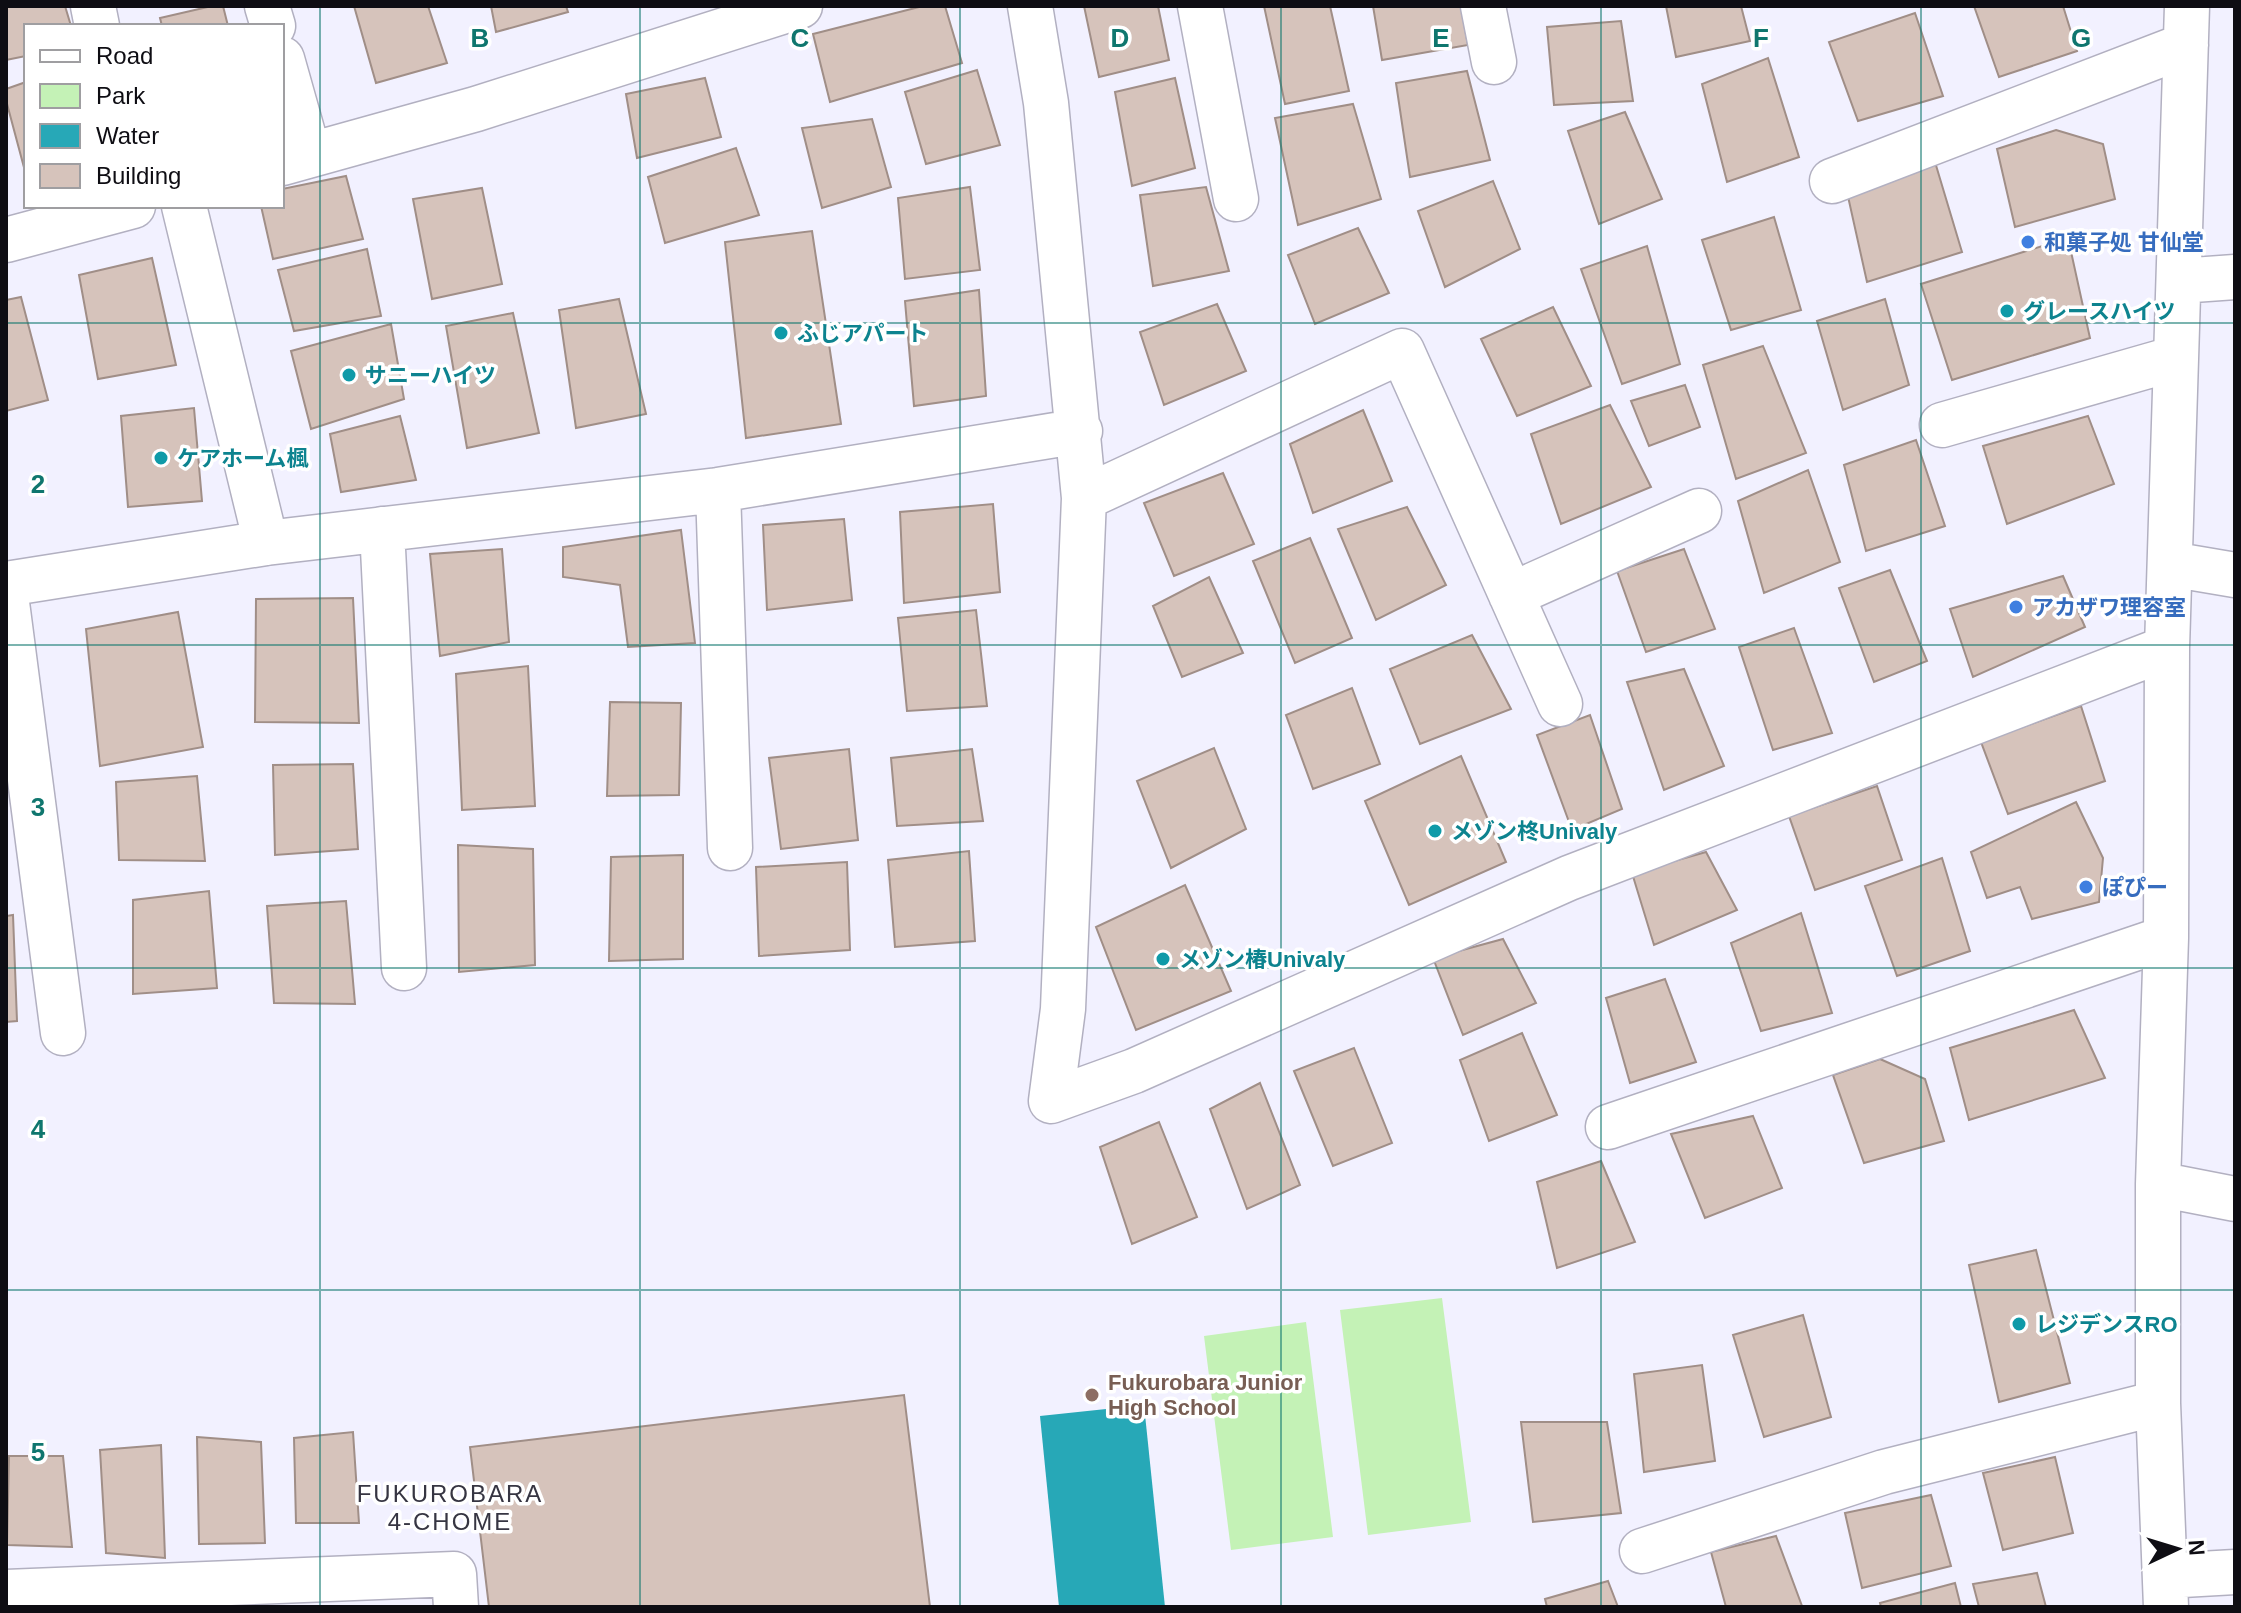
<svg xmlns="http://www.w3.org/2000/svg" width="2241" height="1613" font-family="Helvetica,'Noto Sans JP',sans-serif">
<rect width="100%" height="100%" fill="#f2f1ff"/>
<path fill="#c4f2b6" d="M1442,1298l29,224 -103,13 -28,-225z
M1306,1322l27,215 -102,13 -27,-214z"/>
<path fill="#27a8b7" d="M1144,1405l21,202h-106l-19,-191z"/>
<path fill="#d6c3bb" stroke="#a08e87" stroke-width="2" d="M6,6h59l6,20h-45v30l-20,4z
M212,6h11l5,20h-66l-2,-8z
M354,6h74l19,57 -71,20z
M491,6h75l2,6 -72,20z
M923,6h22l17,57 -132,39 -17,-68z
M1084,6h74l11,54 -70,17z
M1264,6h66l19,85 -64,13z
M1373,6h88l7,39 -86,15z
M1666,6h75l9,35 -74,16z
M1974,6h89l14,45 -78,26z
M1915,13l28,83 -85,25 -29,-79z
M1621,21l12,80 -79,4 -7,-78z
M1768,58l31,99 -72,25 -25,-98z
M977,70l23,75 -74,19 -21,-72z
M1467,71l23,89 -80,17 -14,-94z
M705,78l16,59 -84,21 -11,-64z
M1175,78l20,90 -63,18 -17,-94z
M26,82v93l-20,-75v-11z
M1353,104l28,95 -83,26 -23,-107z
M1625,112l37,87 -63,25 -31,-93z
M872,119l19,68 -69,21 -20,-80z
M2056,130l47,14 12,55 -100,28 -18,-78z
M736,148l23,67 -94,28 -17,-66z
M1935,162l27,90 -95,30 -20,-90z
M346,176l17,63 -90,20 -12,-53h21v-17z
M1493,181l27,68 -75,38 -27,-76z
M970,187l10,83 -75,9 -7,-81z
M1206,187l23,84 -76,15 -13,-91z
M482,188l20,96 -70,15 -19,-100z
M1774,217l27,93 -70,20 -29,-90z
M1358,228l31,65 -74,31 -27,-69z
M812,231l29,193 -95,14 -21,-196z
M2068,238l22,100 -138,42 -31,-96z
M1647,246l33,118 -58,20 -41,-115z
M367,249l14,67 -87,15 -16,-61z
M152,258l24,107 -78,14 -19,-104z
M979,290l7,106 -72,10 -9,-105z
M21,297l27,103 -42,11v-111z
M619,299l27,115 -70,14 -17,-118z
M1885,299l24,86 -66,25 -26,-89z
M1217,304l29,67 -82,34 -24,-73z
M1553,307l38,79 -74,30 -36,-77z
M513,313l26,120 -72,15 -21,-122z
M391,324l13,75 -93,30 -20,-78z
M1763,346l43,107 -70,26 -33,-114z
M1685,385l15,42 -51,19 -18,-45z
M1610,405l41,82 -90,37 -30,-90z
M194,408l8,93 -74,6 -7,-91z
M1363,410l29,71 -79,32 -23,-69z
M400,416l16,64 -75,12 -11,-58z
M2088,416l26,68 -107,40 -24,-78z
M1916,440l29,86 -79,25 -22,-86z
M1808,470l32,92 -76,31 -26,-92z
M1223,473l31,71 -80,32 -30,-73z
M993,504l7,88 -96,11 -4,-91z
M1407,507l39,78 -70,35 -38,-91z
M844,519l8,81 -85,10 -4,-85z
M681,530l14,113 -67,4 -8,-62 -57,-8v-30z
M1310,538l42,100 -57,25 -42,-102z
M502,549l7,93 -69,14 -10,-102z
M1684,549l31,80 -69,23 -29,-81z
M1890,570l37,91 -53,21 -35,-94z
M2063,576l22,51 -112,50 -23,-68z
M1209,577l34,76 -61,24 -29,-71z
M353,598l6,125 -104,-1 1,-123z
M976,610l11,96 -80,5 -9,-93z
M178,612l25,135 -103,19 -14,-137z
M1794,628l38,105 -59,17 -34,-103z
M1472,635l39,74 -91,35 -30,-75z
M528,666l7,140 -73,4 -6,-136z
M1684,669l40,97 -60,24 -37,-108z
M1352,688l28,76 -67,25 -27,-74z
M610,702l71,1 -2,92 -72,1z
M2081,706l24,75 -97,33 -27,-72z
M1590,715l32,94 -50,21 -35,-95z
M1214,748l32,81 -75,39 -34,-87z
M849,749l9,91 -77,9 -12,-91z
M972,749l11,72 -86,5 -6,-68z
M1461,756l45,106 -97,43 -44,-104z
M353,764l5,85 -83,6 -2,-90z
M197,776l8,85 -86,-1 -3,-78z
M1877,786l25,74 -87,30 -26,-74z
M2076,802l27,56 -4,44 -67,17 -12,-32 -33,11 -16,-46z
M458,845l75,4 2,116 -76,7z
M969,851l6,90 -80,6 -7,-87z
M1706,852l31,58 -83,35 -22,-72z
M683,855v104l-74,2 2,-104z
M1942,858l28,93 -73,25 -32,-90z
M847,862l3,88 -91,6 -3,-89z
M1185,885l46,106 -95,39 -40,-103z
M209,891l8,97 -84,6v-94z
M346,901l9,103 -81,-1 -7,-97z
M1801,913l31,100 -71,18 -30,-88z
M13,915l4,106 -11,1v-106z
M1503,939l33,64 -73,32 -30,-77z
M1665,979l31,83 -66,21 -24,-85z
M2074,1010l31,68 -136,42 -19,-72z
M1522,1033l35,82 -68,26 -29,-81z
M1354,1048l38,95 -59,23 -39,-95z
M1880,1059l45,20 19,62 -80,22 -31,-88z
M1260,1083l40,102 -53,24 -37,-100z
M1753,1116l29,72 -77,30 -34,-84z
M1159,1122l38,95 -65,27 -32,-97z
M1601,1161l34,81 -78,26 -20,-86z
M2036,1250l34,133 -71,19 -30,-137z
M1803,1315l28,102 -67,20 -31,-102z
M1702,1365l13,96 -71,11 -10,-98z
M904,1395l26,212h-441l-19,-160z
M1521,1422h86l14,91 -88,9z
M353,1432l6,91h-63l-2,-85z
M197,1437l64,5 4,101 -66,1z
M161,1445l4,113 -59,-5 -6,-103z
M9,1456h54l9,91 -65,-2z
M2055,1457l18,76 -70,17 -20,-77z
M1931,1495l20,71 -89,22 -17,-75z
M1776,1536l26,70 -76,1 -15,-55z
M2037,1573l9,34h-67l-6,-23z
M1608,1581l10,26h-71l-2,-8z
M1955,1583l6,24h-80l-1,-4z"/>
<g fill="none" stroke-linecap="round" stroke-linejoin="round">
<g stroke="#b2b0c1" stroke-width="47">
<path id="minor" d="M93,6l4,20
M267,6l6,20
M1030,6l16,97 38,395 -21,511 -12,92 83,-30 435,-193 598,-230
M1200,6l36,193
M1483,6l11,56
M282,59l27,96
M282,163l194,-54 324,-103
M1832,181l354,-136
M184,206l82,337
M6,240l127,-34
M2179,281l56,-4
M1942,425l234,-67
M718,490l12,358
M1084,498l318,-147 158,353
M382,529l22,439
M2170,564l65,11
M6,584l260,-41 452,-53 362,-59
M6,595l57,438
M1511,595l188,-84
M1608,1127l558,-189
M2158,1184l77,15
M1642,1551l242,-79 274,-69
M2165,1576l70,-4
M6,1592l448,-18 2,33
M2166,1607l-8,-204v-219l8,-246 1,-290 20,-642"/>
</g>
<use href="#minor" stroke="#fff" stroke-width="44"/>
</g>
<path fill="none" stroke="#0f766e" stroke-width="2" stroke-opacity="0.55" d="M320,6v1601M640,6v1601M960,6v1601M1281,6v1601M1601,6v1601M1921,6v1601M6,323h2229M6,645h2229M6,968h2229M6,1290h2229"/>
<g fill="#3f7fe0" stroke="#fff" stroke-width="3">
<circle cx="2028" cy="242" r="8"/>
<circle cx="2016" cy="607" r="8"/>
<circle cx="2086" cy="887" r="8"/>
</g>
<g fill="#0f9aa8" stroke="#fff" stroke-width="3">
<circle cx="2007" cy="311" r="8"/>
<circle cx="781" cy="333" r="8"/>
<circle cx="349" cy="375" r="8"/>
<circle cx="161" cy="458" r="8"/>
<circle cx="1435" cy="831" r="8"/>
<circle cx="1163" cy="959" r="8"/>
<circle cx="2019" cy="1324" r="8"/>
</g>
<circle fill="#8d6e63" stroke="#fff" stroke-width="3" cx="1092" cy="1395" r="8"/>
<g text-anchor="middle" stroke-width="7" stroke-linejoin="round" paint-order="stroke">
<g font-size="22" font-weight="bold" fill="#366cbe" stroke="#fff" text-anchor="start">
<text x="2044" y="250">和菓子処 甘仙堂</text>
<text x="2032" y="615">アカザワ理容室</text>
<text x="2102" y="895">ぽぴー</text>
</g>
<g font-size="22" font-weight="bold" fill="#0d838f" stroke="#fff" text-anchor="start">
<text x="2023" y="319">グレースハイツ</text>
<text x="797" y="341">ふじアパート</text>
<text x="365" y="383">サニーハイツ</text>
<text x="177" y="466">ケアホーム楓</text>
<text x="1451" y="839">メゾン柊Univaly</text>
<text x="1179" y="967">メゾン椿Univaly</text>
<text x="2035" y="1332">レジデンスRO</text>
</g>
<g font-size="22" font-weight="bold" fill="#785e54" stroke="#fff" text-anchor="start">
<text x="1108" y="1390">Fukurobara Junior<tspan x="1108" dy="25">High School</tspan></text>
</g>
<g font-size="24" letter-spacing="2" fill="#363542" stroke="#fff">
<text x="450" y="1502">FUKUROBARA<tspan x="450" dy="28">4-CHOME</tspan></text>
</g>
</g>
<g font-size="26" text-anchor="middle" font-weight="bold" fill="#0f766e" stroke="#fff" stroke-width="7" stroke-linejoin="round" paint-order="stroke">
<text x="480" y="47">B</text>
<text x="800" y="47">C</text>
<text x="1120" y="47">D</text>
<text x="1441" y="47">E</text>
<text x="1761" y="47">F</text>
<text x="2081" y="47">G</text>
<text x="38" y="493">2</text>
<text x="38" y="816">3</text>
<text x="38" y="1138">4</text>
<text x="38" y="1461">5</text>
</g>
<rect width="2241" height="1613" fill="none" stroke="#0e0d13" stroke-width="16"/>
<rect x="24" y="24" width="260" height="184" fill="#ffffff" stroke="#9f9ea1" stroke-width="2"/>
<rect x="40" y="50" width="40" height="12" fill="#ffffff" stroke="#9f9ea1" stroke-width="2"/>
<text x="96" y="64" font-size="24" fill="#0e0d13">Road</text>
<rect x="40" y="84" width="40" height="24" fill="#c4f2b6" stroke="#9f9ea1" stroke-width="2"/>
<text x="96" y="104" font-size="24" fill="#0e0d13">Park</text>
<rect x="40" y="124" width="40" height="24" fill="#27a8b7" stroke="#9f9ea1" stroke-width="2"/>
<text x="96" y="144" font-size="24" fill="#0e0d13">Water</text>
<rect x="40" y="164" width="40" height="24" fill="#d6c3bb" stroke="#9f9ea1" stroke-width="2"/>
<text x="96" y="184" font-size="24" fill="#0e0d13">Building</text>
<g transform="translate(2177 1549) rotate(86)" stroke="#ffffff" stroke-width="6" paint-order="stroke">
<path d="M0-6L14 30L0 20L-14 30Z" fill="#0e0d13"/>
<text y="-12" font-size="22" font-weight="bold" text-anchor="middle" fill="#0e0d13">N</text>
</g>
</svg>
